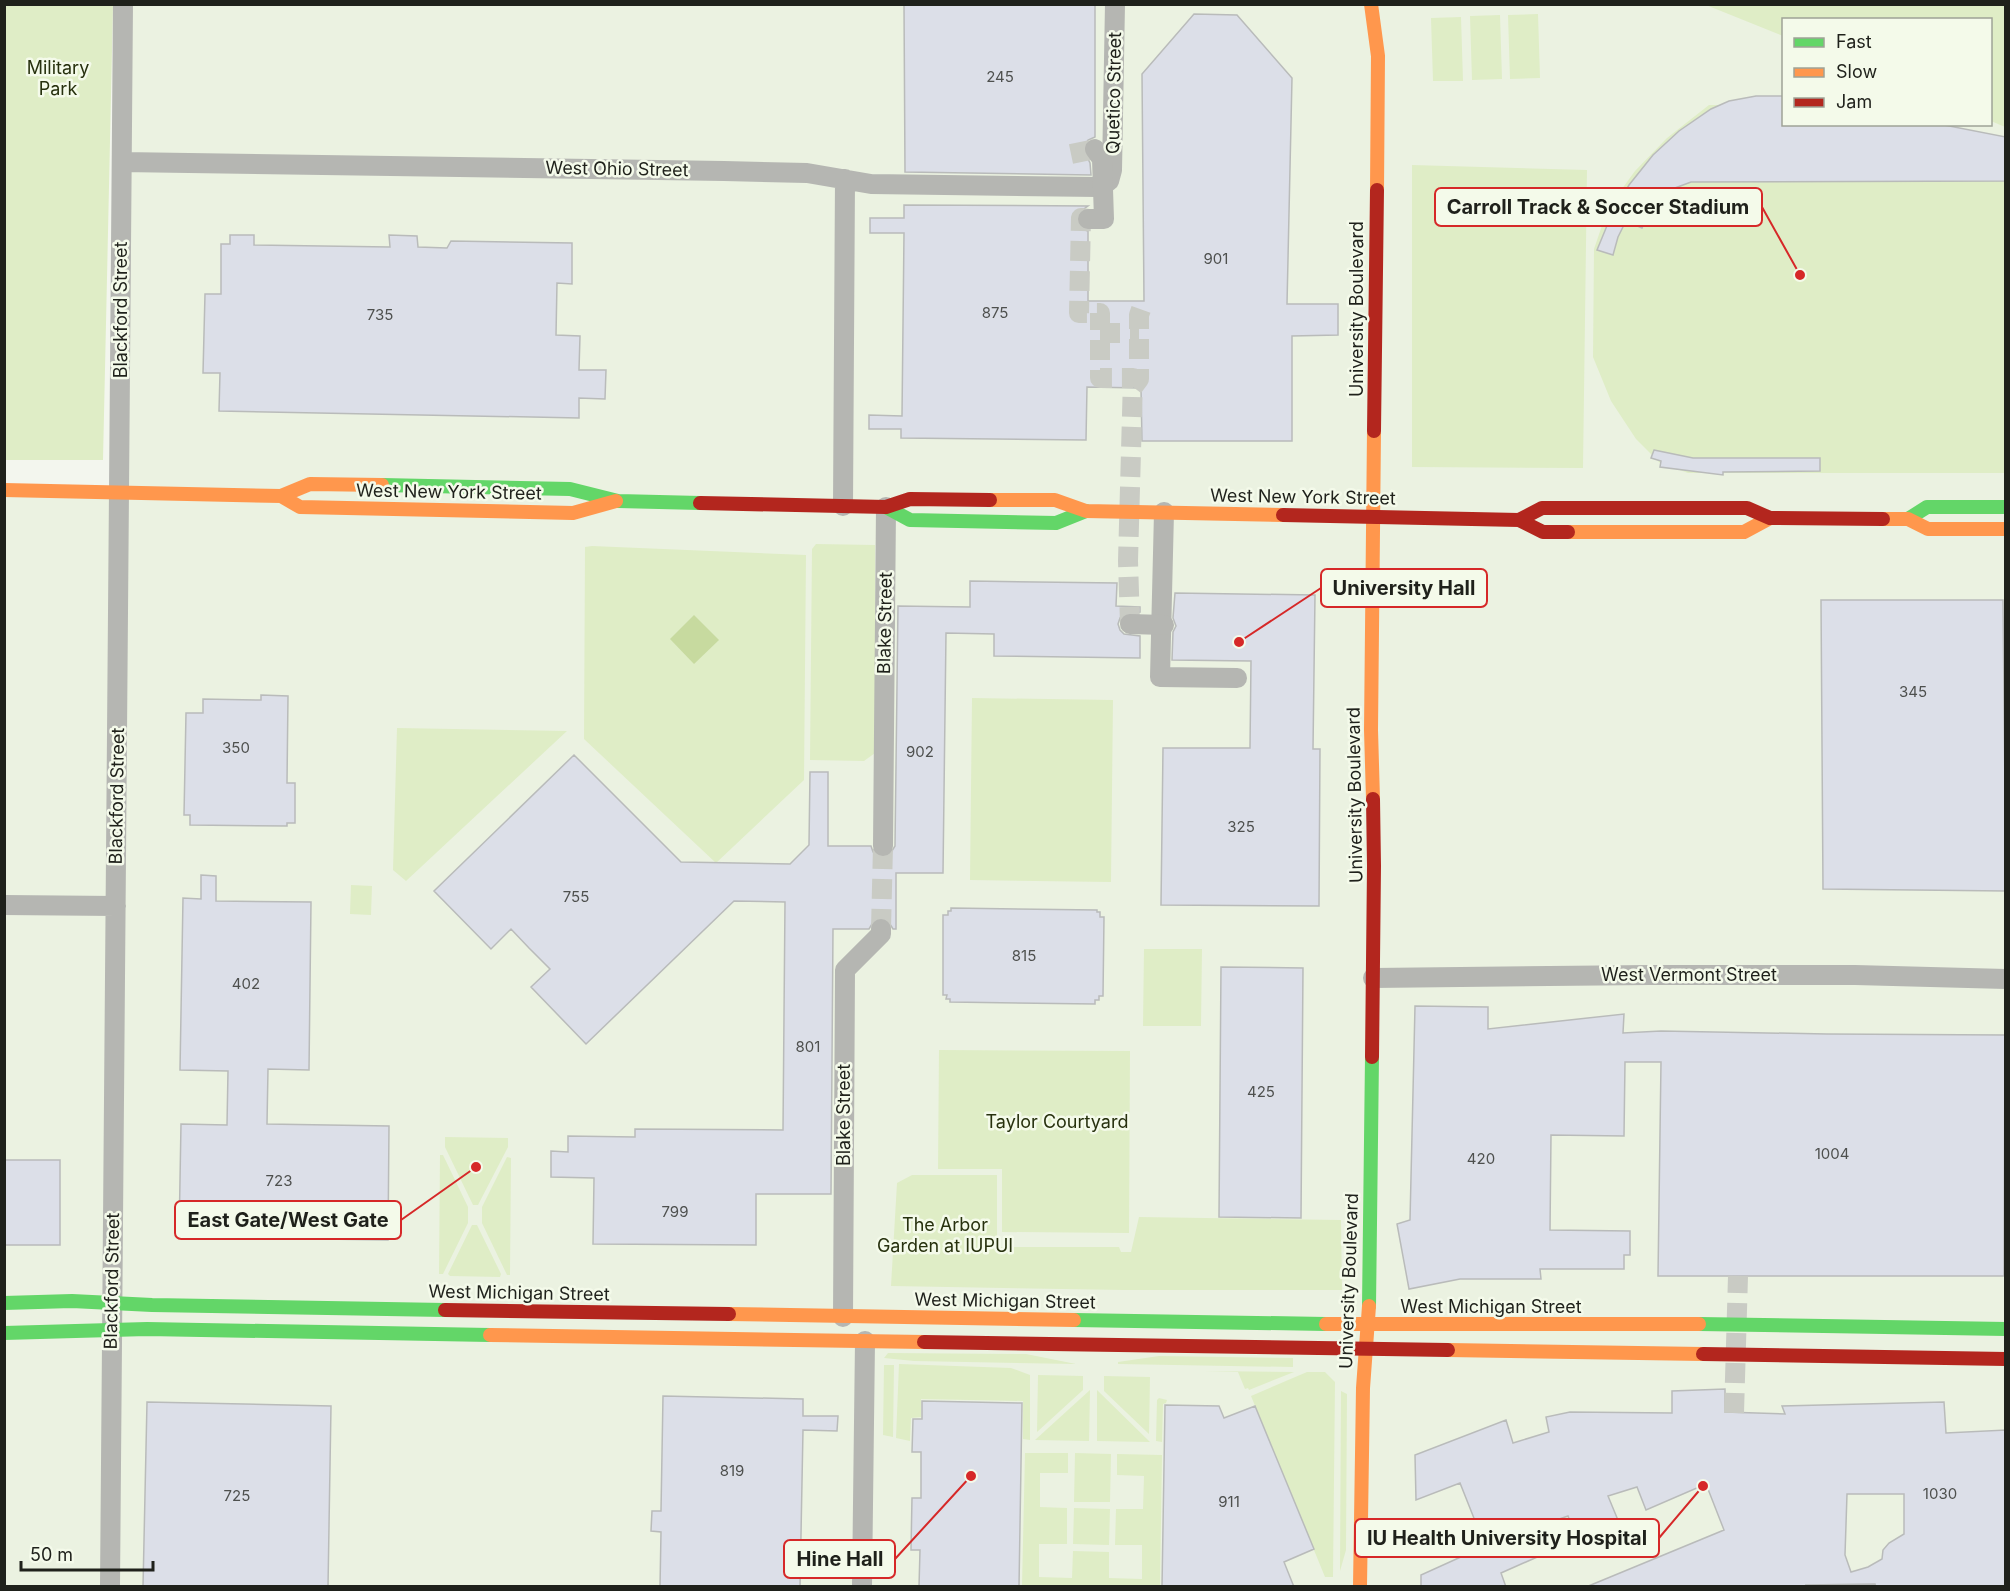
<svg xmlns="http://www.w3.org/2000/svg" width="2010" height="1591" font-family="Inter,sans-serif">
<rect width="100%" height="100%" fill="#f3f6ee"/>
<path fill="#ebf2e1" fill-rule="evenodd" d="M123,5h1882v1581h-2000v-1095l115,1zM1784,20h206v104h-206z"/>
<path fill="#dfedc6" d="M4,5h109l-10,455h-98z
M1706,5h299v122l-14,-6 -1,-101h-206l-1,16z
M1538,14l2,64 -30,1 -2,-64z
M1500,15l2,64 -30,1 -2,-64z
M1461,17l2,64h-30l-2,-63z
M1709,105h74l1,19 221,14v335h-317l-28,-10 -24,-24 -25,-38 -18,-44 1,-108 14,-41 27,-37 32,-33z
M1412,165l175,5 -4,298 -171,-1z
M816,544l59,1v208l-11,8 -54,-1 2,-211z
M592,546l214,9 -2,225 -88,83 -132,-124 1,-192z
M972,698l141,2 -2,182 -141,-2z
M397,728l170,3 -161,150 -13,-11z
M351,885l21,1 -1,29 -21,-1z
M1144,949h58l-1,77h-58z
M939,1050l191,1 -1,182 -127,-1v-63h-64z
M445,1137l63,1v9l-30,58h-5l-28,-58z
M440,1155h3l25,52v16l-25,51h-4z
M507,1157l4,1 -1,117h-3l-25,-52v-16z
M912,1175h85v75h3v-3h119l2,5h10l8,-35 202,3 1,70h-219l-232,-4 6,-103z
M472,1225h5l24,49 -1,3 -50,-1 -2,-2z
M888,1353l138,1 50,10 -162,-3 -30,-3z
M1159,1356l134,2v9l-175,-3v-2z
M899,1364l112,4 19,7v65l-7,-1v-38l-102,-2v18l-10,1 -1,23 -14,-3z
M884,1365h10l-1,72 -10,-2z
M1205,1371l89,1 -45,18 -1,-2 -3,1 -7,-17z
M1307,1372h18l10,10 -2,195h-8l-74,-181z
M1038,1375l45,1v14l-46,42z
M1104,1376l46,1 -1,57 -45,-43z
M1090,1390l-1,51 -54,-1z
M1097,1390l53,52 -53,-1z
M1341,1391l6,3 -1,156 -6,21z
M1159,1398l8,2 -1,3 -3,1 -1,38 -6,-1 1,-41z
M1025,1453h43v20h-28v34l27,1v36h-28v33l33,1 1,-27 36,1v26l33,1v-34h-27l1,-36h27l1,-33 -27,-1v-21l45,1 -2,131h-138z
M1075,1453l36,1 -1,48h-36z
M1074,1508l36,1 -1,36 -36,-1z"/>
<path fill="#c7da9f" d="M694,615l25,25 -25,24 -24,-25z"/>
<path fill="#dcdfe8" stroke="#b9bbba" stroke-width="1.5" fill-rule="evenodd" d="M904,4h191v133l-7,3 -5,9 7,14 1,12 -186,-3z
M1194,14l43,1 55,63 -5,226h51v31l-46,1v105h-150l-1,-53 -54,-1 -1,53 -185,-2v-9h-32v-14l33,1 2,-183h-34v-15h34v-13l184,1 -10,7 -2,7 6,9 6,2v70h56l-2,-227z
M1756,96h28v28h155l67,13v44l-315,1 -16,6 -15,11 -11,14 -7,15 -16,-7 -8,16 -5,18 -16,-5 14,-34 18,-31 24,-30 26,-24 32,-22 18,-8z
M230,235h24v10l136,2 -1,-12 28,1 1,11 29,1 4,-7 121,2v41l-15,-1 -1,52 24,1 -1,34h27l-1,29 -26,-1v20l-360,-7 1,-38h-17l2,-79h16v-50h9z
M1654,450l39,8h127v13l-97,1v3l-63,-8 1,-6 -10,-3z
M970,581l147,2 -1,23 24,1v5l-16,2 -4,4 -2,6 2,6 4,4 16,2v22l-146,-2v-22l-48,-1 -3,240h-47v56h-3l-6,-10 -5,-2 -7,2 -6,10h-36l-2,265h-75v51l-163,-1 1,-66 -43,-1v-26l17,1v-16l67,1v-8l148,1 2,-228 -51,-1 -148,143 -55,-57 19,-18 -21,-21 -18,-19 -20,20 -57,-58 140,-136 107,107 109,2 19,-19 1,-73h18v74h43l2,6 4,5 6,1 6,-2 6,-10 3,-240 72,1z
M1175,593l140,2 -2,154h7l-1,157 -158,-1 2,-157h87l1,-87 -79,-1 1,-28 3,-6 -3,-8z
M1821,600h182l3,291 -183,-2z
M261,695l27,1 -1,87h8v40h-8v3l-97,-1v-10h-6l2,-102h17v-14l58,1z
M201,875l15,1v25l95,1 -2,168 -41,-1 -1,55 122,2 -1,114 -209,-3 2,-113 46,1 1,-54 -48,-1 3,-172 18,1z
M951,908l146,2v2h3v5h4l-1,79h-4v4h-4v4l-145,-2v-3h-4l1,-4h-4v-80h5v-4h3z
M1221,967l82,1 -2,250 -82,-1z
M1415,1006l73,1v22l136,-15 -1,19 38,-2 166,3 178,1 -1,241h-346l3,-214h-36l-1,74 -73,-1 -1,95 80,1v24h-6v14h-84l1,10h-81l-51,10 -12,-65 13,-4z
M4,1160h56v85h-56z
M1725,1389v23l60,2 -3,-8 162,-4 2,31 60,-3v157h-130l-1,-3 -69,1 1,2h-221l138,-57 -18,-46 -60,26 -9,-23 -29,9 12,29 -43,15 -9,-24 -26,9 11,25 -52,23 5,14h-85v-12l64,-29 -25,-63 -44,17 -1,-45 91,-35 7,23 36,-11 -3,-15 24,-5 102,1v-22zM1847,1494h57v40l-15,9 -6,7 -1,9 -14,8 -17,5 -6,-17z
M663,1396l140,3v17h35l-1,15 -34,-1 -3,157h-140l1,-55 -10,-1 1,-20h9z
M922,1401l100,2 -3,184h-100l1,-37h-9l1,-52h9v-46h-9l1,-33h9z
M147,1402l184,4 -3,181h-185z
M1165,1405l54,1 5,12 31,-12 59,143 -30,13 10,25h-132z"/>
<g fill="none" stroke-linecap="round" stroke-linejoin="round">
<path stroke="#c9cbc4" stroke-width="20" stroke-dasharray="20 10" stroke-linecap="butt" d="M1071,154l24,-5
M1088,219l-7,-1 -2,95h21v65h33l-5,183 2,63
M1100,333h39
M1133,387l6,-8v-64l5,-14
M881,929l2,-83
M1734,1413l4,-137"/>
<path stroke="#b5b6b2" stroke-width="20" d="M122,162l602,9 83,2 64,11 227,3 11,-6 3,-11 3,-166
M843,506l2,-327
M1164,512l-4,165 77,1
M883,846l3,-339
M4,905l112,1
M1373,978l276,-3h206l151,4
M843,1317l2,-347 36,-36v-5
M110,1586l13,-1582
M862,1586l3,-245"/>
<path stroke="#63d668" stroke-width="14" d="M382,485l188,4 48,12 82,2
M886,507l24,13 146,3 30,-12
M1908,519l19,-12h79
M4,1303l68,-2 80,4 293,5
M1369,1306l3,-249
M1074,1320l252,4
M1699,1324l307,5
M4,1333l143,-4 343,6"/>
<path stroke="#ff974d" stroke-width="14" d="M1371,4l7,52 -1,134
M4,490l277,6 29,-12 72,1
M281,496l19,11 273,6 43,-12
M990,500h65l31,11 197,4
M1883,519h25l20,10h78
M1568,532h176l26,-14
M1373,799l-2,-69 3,-299
M729,1314l345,6
M1326,1324h373
M490,1335l434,7
M1448,1350l255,4
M1360,1586l3,-198 6,-82"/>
<path stroke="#b3261e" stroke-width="14" d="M1374,431l3,-241
M700,503l186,4 24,-8 80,1
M1283,515l236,5 24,12h25
M1519,520l23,-12h205l23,10 113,1
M1372,1057l2,-191 -1,-67
M445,1310l284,4
M924,1342l524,8
M1703,1354l303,5"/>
<path stroke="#b5b6b2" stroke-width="20" d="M1088,219h16l-2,-60 -7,-10
M1130,624l34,1"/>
</g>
<g text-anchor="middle" stroke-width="5" stroke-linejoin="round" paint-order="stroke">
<g font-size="15" fill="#4e504e">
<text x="1000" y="82">245</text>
<text x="1216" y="264">901</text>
<text x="995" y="318">875</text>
<text x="380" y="320">735</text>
<text x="1913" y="697">345</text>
<text x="236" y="753">350</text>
<text x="920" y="757">902</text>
<text x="1241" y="832">325</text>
<text x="576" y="902">755</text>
<text x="1024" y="961">815</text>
<text x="246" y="989">402</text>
<text x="808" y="1052">801</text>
<text x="1261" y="1097">425</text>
<text x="1832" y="1159">1004</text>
<text x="1481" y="1164">420</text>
<text x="279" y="1186">723</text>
<text x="675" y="1217">799</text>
<text x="732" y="1476">819</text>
<text x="1940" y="1499">1030</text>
<text x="237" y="1501">725</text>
<text x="1229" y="1507">911</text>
</g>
<g font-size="18" fill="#27310e" stroke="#f4faea">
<text x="58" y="74">Military<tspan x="58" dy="21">Park</tspan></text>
<text x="1057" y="1128">Taylor Courtyard</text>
<text x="945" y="1231">The Arbor<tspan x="945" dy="21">Garden at IUPUI</tspan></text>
</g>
<g font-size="18" fill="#1f211b" stroke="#f4faea">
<text transform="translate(1114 93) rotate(-89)" y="6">Quetico Street</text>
<text transform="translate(617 169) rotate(1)" y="6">West Ohio Street</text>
<text transform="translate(1357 309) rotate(-90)" y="6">University Boulevard</text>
<text transform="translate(121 310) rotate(-90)" y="6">Blackford Street</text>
<text transform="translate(449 492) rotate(1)" y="6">West New York Street</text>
<text transform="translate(1303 497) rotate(1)" y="6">West New York Street</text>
<text transform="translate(885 623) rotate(-89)" y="6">Blake Street</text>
<text transform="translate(1355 795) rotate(-91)" y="6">University Boulevard</text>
<text transform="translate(117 796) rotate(-89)" y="6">Blackford Street</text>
<text x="1689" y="981">West Vermont Street</text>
<text transform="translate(844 1115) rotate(-90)" y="6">Blake Street</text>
<text transform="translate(112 1281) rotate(-89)" y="6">Blackford Street</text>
<text transform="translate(1349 1281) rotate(-88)" y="6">University Boulevard</text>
<text transform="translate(519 1293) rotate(1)" y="6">West Michigan Street</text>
<text transform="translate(1005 1301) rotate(1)" y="6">West Michigan Street</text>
<text x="1491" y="1313">West Michigan Street</text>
</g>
</g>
<path fill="none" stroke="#d62828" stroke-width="2" d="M1800 275L1762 207M1239 642L1321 588M476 1167L401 1220M1703 1486L1659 1538M971 1476L895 1559"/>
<g fill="#d62828" stroke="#f4faea" stroke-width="2">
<circle cx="1800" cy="275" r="6"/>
<circle cx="1239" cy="642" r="6"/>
<circle cx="476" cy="1167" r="6"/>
<circle cx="1703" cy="1486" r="6"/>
<circle cx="971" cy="1476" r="6"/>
</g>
<g fill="#f4faea" stroke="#d62828" stroke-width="2">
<rect x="1435" y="188" width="327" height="38" rx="6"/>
<rect x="1321" y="569" width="166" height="38" rx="6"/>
<rect x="175" y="1201" width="226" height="38" rx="6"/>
<rect x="1355" y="1519" width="304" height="38" rx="6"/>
<rect x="784" y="1540" width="111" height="38" rx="6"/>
</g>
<g font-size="20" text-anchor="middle" font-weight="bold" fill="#1f211b">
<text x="1598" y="214">Carroll Track &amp; Soccer Stadium</text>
<text x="1404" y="595">University Hall</text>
<text x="288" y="1227">East Gate/West Gate</text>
<text x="1507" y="1545">IU Health University Hospital</text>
<text x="840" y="1566">Hine Hall</text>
</g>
<rect width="2010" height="1591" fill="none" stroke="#1f211b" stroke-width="12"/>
<rect x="1782" y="18" width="210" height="108" fill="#f4faea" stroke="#9fa397" stroke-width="1.5"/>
<rect x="1794" y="38" width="30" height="9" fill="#63d668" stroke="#9fa397" stroke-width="1.5"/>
<text x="1836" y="48" font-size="18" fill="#1f211b">Fast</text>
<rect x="1794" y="68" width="30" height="9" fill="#ff974d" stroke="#9fa397" stroke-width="1.5"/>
<text x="1836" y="78" font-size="18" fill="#1f211b">Slow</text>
<rect x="1794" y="98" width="30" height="9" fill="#b3261e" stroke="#9fa397" stroke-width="1.5"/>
<text x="1836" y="108" font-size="18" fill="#1f211b">Jam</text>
<path d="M21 1561v9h132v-9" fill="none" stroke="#1f211b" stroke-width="3"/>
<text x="30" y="1561" font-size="18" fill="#1f211b" stroke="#f4faea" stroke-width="4.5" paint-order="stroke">50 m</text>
</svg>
